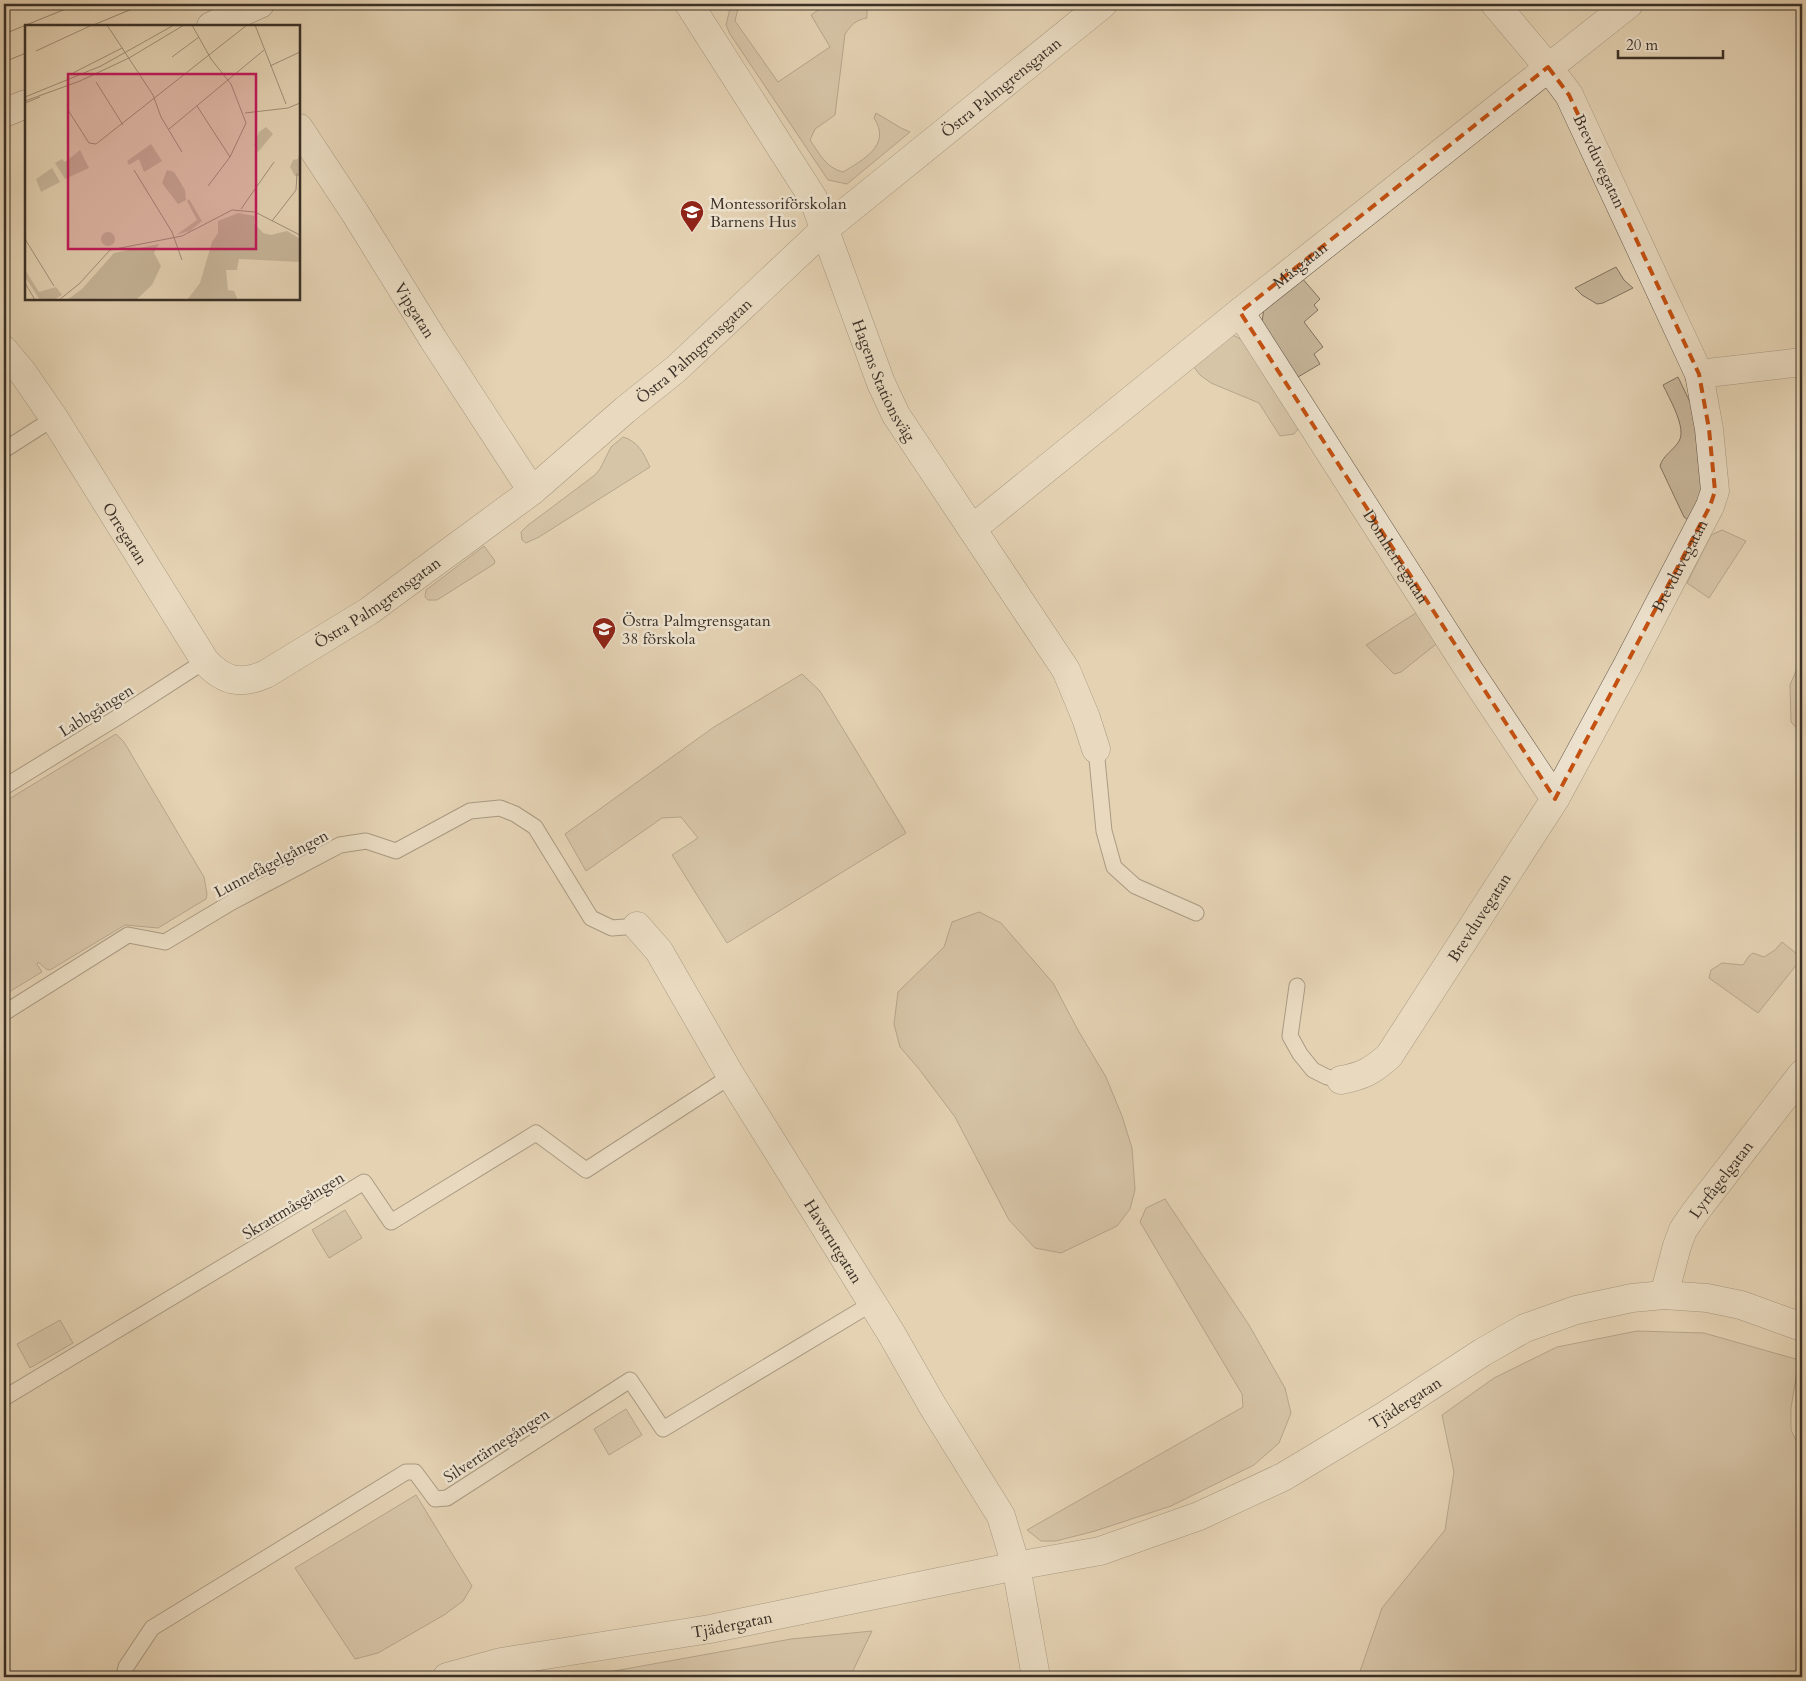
<svg xmlns="http://www.w3.org/2000/svg" width="1806" height="1681" font-family="Cardo,serif">
<rect width="100%" height="100%" fill="#e4d2b3"/>
<filter id="stains"><feTurbulence type="fractalNoise" baseFrequency=".004" numOctaves="4"/><feColorMatrix values="0 0 0 0 .2 0 0 0 0 .09 0 0 0 0 .02 0 0 0 .5 -.17"/></filter>
<radialGradient id="worn" r=".72"><stop offset=".6" stop-color="#630" stop-opacity="0"/><stop offset="1" stop-color="#630" stop-opacity=".3"/></radialGradient>
<path fill="#c7b69b" stroke="#807361" d="M731,4h8l-4,17 43,61 52,-35 -19,-32 16,-11h31l9,3v11c-11,2 -15,6 -22,16l-10,81 -20,14 -5,11c9,13 16,28 33,32 20,-12 49,-27 31,-54l2,-5 25,15 9,4 -63,52 -19,-4 -98,-146 -4,-9z
M1616,267l8,13 9,8 -30,15 -6,1 -15,-9 -7,-7z
M1301,277l19,22 -6,6 4,5 -14,12 19,25 -9,7 6,10 -22,13 -36,-55 2,-14z
M1231,334l15,8 51,79 1,8 -4,5 -14,2 -21,-33 -48,-20 -11,-8 -7,-9z
M1678,377l13,27 15,82 -18,34 -4,-3 -24,-51c3,-11 14,-16 19,-25 8,-13 -10,-43 -16,-56z
M623,437c15,4 21,17 27,30l-111,70 -13,6 -4,-3 -1,-8 6,-6 68,-51 5,-6 11,-22z
M1722,530l24,11 -37,57 -22,-15 24,-48z
M484,546l11,15 -1,3 -57,36h-9l-3,-3 1,-7z
M1419,611l21,30 -39,31 -7,2 -28,-29z
M1802,657v77l-11,-12 -1,-37z
M802,674l18,17 86,142 -179,110 -55,-88 26,-17 -17,-21 -19,1 -76,53 -21,-37 149,-107z
M116,734l8,8 80,135 3,17 -1,5 -48,29 -33,-3 -75,45 -4,-1 -8,-7 -1,2 5,8 -38,23v-193z
M979,912l22,11 52,60 26,49 27,45 16,39 10,32 3,42 -5,19 -13,17 -56,27 -26,-5 -26,-28 -54,-103 -36,-48 -19,-22 -6,-23 4,-32 46,-45 8,-25z
M1782,942l20,16 -44,55 -49,-35 2,-8 11,-7 21,2 6,-9 4,-3 11,4 11,-7z
M1165,1199l84,126 36,63 6,25 -12,30 -25,22 -83,41 -76,25 -39,10h-15l-14,-11 216,-123 -1,-13 -102,-172 6,-14z
M345,1210l17,28 -33,20 -17,-28z
M60,1320l13,23 -43,25 -13,-24z
M1637,1331l67,2 95,27 -8,48v22l11,23v224h-444l24,-69 63,-78 9,-58 -12,-57 52,-37 63,-31z
M626,1409l16,26 -33,20 -15,-26z
M416,1495l56,91 -9,15 -19,14 -66,38 -23,6 -60,-91z
M872,1631l-22,46h-269l210,-38z"/>
<g fill="none" stroke-linecap="round" stroke-linejoin="round">
<g stroke="#64584a" stroke-width="17">
<path id="lane" d="M4,450l50,-32
M1096,749l8,82 10,36 21,19 61,27
M4,787l114,-70 87,-56
M1297,986l-7,50 10,18 13,16 14,7 14,3
M4,1013l124,-78 37,7 67,-40 108,-57 26,-4 30,10 74,-40 30,-3 15,6 20,13 56,91 21,10 25,-2
M4,1398l360,-216 27,40 145,-89 50,37 145,-94
M124,1677l2,-10 26,-39 254,-156h9l20,27 12,-1 183,-118 33,49 208,-125"/>
</g>
<g stroke="#64584a" stroke-width="29">
<g id="street">
<path id="s1" d="M689,4l124,194 68,185 15,32 170,255 20,48 10,31"/>
<path id="s2" d="M299,128l56,85 78,126 99,152"/>
<path id="s3" d="M1240,312l231,361 84,126"/>
<path id="s4" d="M4,350l19,23 31,45 151,243c19,21 36,24 61,13l103,-63 163,-120 93,-81 51,-41 149,-140 278,-225"/>
<path d="M1699,374l103,-12"/>
<path id="s5" d="M972,529l268,-217 389,-308"/>
<path id="s6" d="M637,926l22,25 72,125 160,257 41,72 69,111 15,50 20,111"/>
<path id="s7" d="M1341,1080c22,-4 31,-9 48,-24l166,-257 73,-135 69,-133 13,-25 5,-15 -6,-62 -10,-55 -130,-279 -21,-28 -53,-63"/>
<path id="s8" d="M1664,1295l13,-49 6,-16 13,-19 106,-137"/>
<path id="s9" d="M447,1677l54,-15 209,-33 306,-63 84,-15 99,-35 84,-39 103,-62 97,-63 42,-24 51,-18 56,-12 32,-3 43,3 34,7 61,22"/>
</g>
</g>
<g stroke="#3a3027" stroke-width="29">
<path id="secondary" d="M211,26l49,-22
M4,113l22,-9"/>
</g>
<use href="#lane" stroke="#ede2ce" stroke-width="15"/>
<use href="#street" stroke="#ede2ce" stroke-width="28"/>
<use href="#secondary" stroke="#ede2ce" stroke-width="28"/>
<path stroke="#3a3027" stroke-width="1" d="M91,26l53,-22
M4,34l74,-30
M4,62l22,-9"/>
</g>
<path d="M0 0H1806V1681H0ZM1548,67l21,28 130,279 10,55 6,62 -5,15 -155,293 -315,-487z" fill="#e4d2b3" fill-opacity=".55" fill-rule="evenodd"/>
<path fill="none" stroke="#c55111" stroke-width="4" stroke-dasharray="10 6" stroke-linejoin="round" d="M1548,67l21,28 130,279 10,55 6,62 -5,15 -155,293 -315,-487z"/>
<defs>
<g id="school-pin" transform="scale(1.25)"><path d="M0 17L-7.5 6A9.5 9.5 0 1 1 7.5 6Z" fill="#8f2418" stroke="#ede2ce"/><path d="M0-5L7-2L0 1L-7-2ZM-4 1L0 2.5L4 1V4Q0 6-4 4Z" fill="#fff"/></g>
</defs>
<g fill-rule="evenodd">
<use href="#school-pin" x="692" y="212"/>
<use href="#school-pin" x="604" y="629"/>
</g>
<g text-anchor="middle" stroke-width="5" stroke-linejoin="round" paint-order="stroke">
<g font-size="16" fill="#3a3027" stroke="#ede2ce">
<text dy="6" stroke="none"><textPath href="#s4" startOffset="1381">Östra Palmgrensgatan</textPath></text>
<text transform="translate(1600 161) rotate(65)" y="6">Brevduvegatan</text>
<text dy="6" stroke="none"><textPath href="#s5" startOffset="421">Måsgatan</textPath></text>
<text dy="6" stroke="none"><textPath href="#s2" startOffset="216">Vipgatan</textPath></text>
<text dy="6" stroke="none"><textPath href="#s4" startOffset="976">Östra Palmgrensgatan</textPath></text>
<text dy="6" stroke="none"><textPath href="#s1" startOffset="426">Hagens Stationsväg</textPath></text>
<text dy="6" stroke="none"><textPath href="#s4" startOffset="220">Orregatan</textPath></text>
<text dy="6" stroke="none"><textPath href="#s3" startOffset="290">Domherregatan</textPath></text>
<text dy="6" stroke="none"><textPath href="#s7" startOffset="625">Brevduvegatan</textPath></text>
<text dy="6" stroke="none"><textPath href="#s4" startOffset="571">Östra Palmgrensgatan</textPath></text>
<text transform="translate(96 710) rotate(-32)" y="6">Labbgången</text>
<text transform="translate(271 863) rotate(-28)" y="6">Lunnefågelgången</text>
<text dy="6" stroke="none"><textPath href="#s7" startOffset="220">Brevduvegatan</textPath></text>
<text dy="6" stroke="none"><textPath href="#s8" startOffset="131">Lyrfågelgatan</textPath></text>
<text transform="translate(293 1205) rotate(-31)" y="6">Skrattmåsgången</text>
<text dy="6" stroke="none"><textPath href="#s6" startOffset="372">Havstrutgatan</textPath></text>
<text dy="6" stroke="none"><textPath href="#s9" startOffset="1006">Tjädergatan</textPath></text>
<text transform="translate(496 1445) rotate(-33)" y="6">Silvertärnegången</text>
<text dy="6" stroke="none"><textPath href="#s9" startOffset="290">Tjädergatan</textPath></text>
</g>
<g font-size="16" fill="#3a3027" stroke="#ede2ce" text-anchor="start">
<text x="710" y="209">Montessoriförskolan<tspan x="710" dy="18">Barnens Hus</tspan></text>
<text x="622" y="626">Östra Palmgrensgatan<tspan x="622" dy="18">38 förskola</tspan></text>
</g>
</g>
<g transform="translate(25 25)">
<rect width="275" height="275" fill="#e4d2b3"/>
<path d="M241,102l7,7 -15,18 -4,-7 5,-13zM126,119l11,17 -18,11 -5,-13 -10,6 -2,-4zM275,124v27h-5l-5,-9 3,-7 5,-1zM55,125l9,18 -24,11 -10,-16 7,-4 3,3zM27,143l8,14 -19,10 -5,-13zM142,145l7,2 11,18 1,10 -8,4 -16,-21zM164,174l13,22 -12,10 -14,4 21,-15 -10,-19zM213,188l17,3 -1,7 9,10 8,2 16,-4 13,8v23l-61,-3 -2,11h-11l2,20 6,1 4,9h-51l13,-17 12,-41 6,-9v-12zM76 214a7 7 0 1 1 14 0a7 7 0 1 1-14 0ZM134,219l-5,9 7,13 -9,19 -16,15h-69l15,-11 32,-36zM0,245l14,22 17,-5 6,8 -8,5h-14l-15,-23z" fill="#c7b69b"/>
<path fill="none" stroke="#a0917b" stroke-width="1" d="M82,0l46,70 8,22 21,35M167,0l19,34 20,25 15,39 -16,34 -22,29M230,0l31,79M11,26l56,-26M147,32l27,-20M245,41l30,-14M48,48l49,-25M71,57l27,43M0,72l76,-31 73,-41M0,76l55,-20 49,-23 55,-33M0,78l15,-6M172,81l33,51M43,85l21,33 7,1 151,-119M220,88l43,-5 12,-5M144,104l95,-79M109,145l38,62 10,28M216,184l33,-47M247,196l24,-31 1,-17M0,214l29,47M0,258l10,17M34,275l20,-16 31,-34 72,-14 50,-26 23,2 45,23"/>
<path fill="#c2185b" fill-opacity="0.15" stroke="#c2185b" stroke-width="2.5" d="M43,49h188v175h-188z"/>
<rect width="275" height="275" fill="none" stroke="#3a3027" stroke-width="2.5"/>
</g>
<rect width="1806" height="1681" fill="none" stroke="#e4d2b3" stroke-width="20"/>
<rect x="5" y="5" width="1796" height="1671" fill="none" stroke="#3a3027" stroke-width="2.5"/>
<rect x="10" y="10" width="1786" height="1661" fill="none" stroke="#3a3027"/>
<path d="M1618 50v8h105v-8" fill="none" stroke="#3a3027" stroke-width="2.5"/>
<text x="1626" y="50" font-size="15" fill="#3a3027" stroke="#ede2ce" stroke-width="4" paint-order="stroke">20 m</text>
<rect width="100%" height="100%" filter="url(#stains)"/>
<rect width="100%" height="100%" fill="url(#worn)"/>
</svg>
